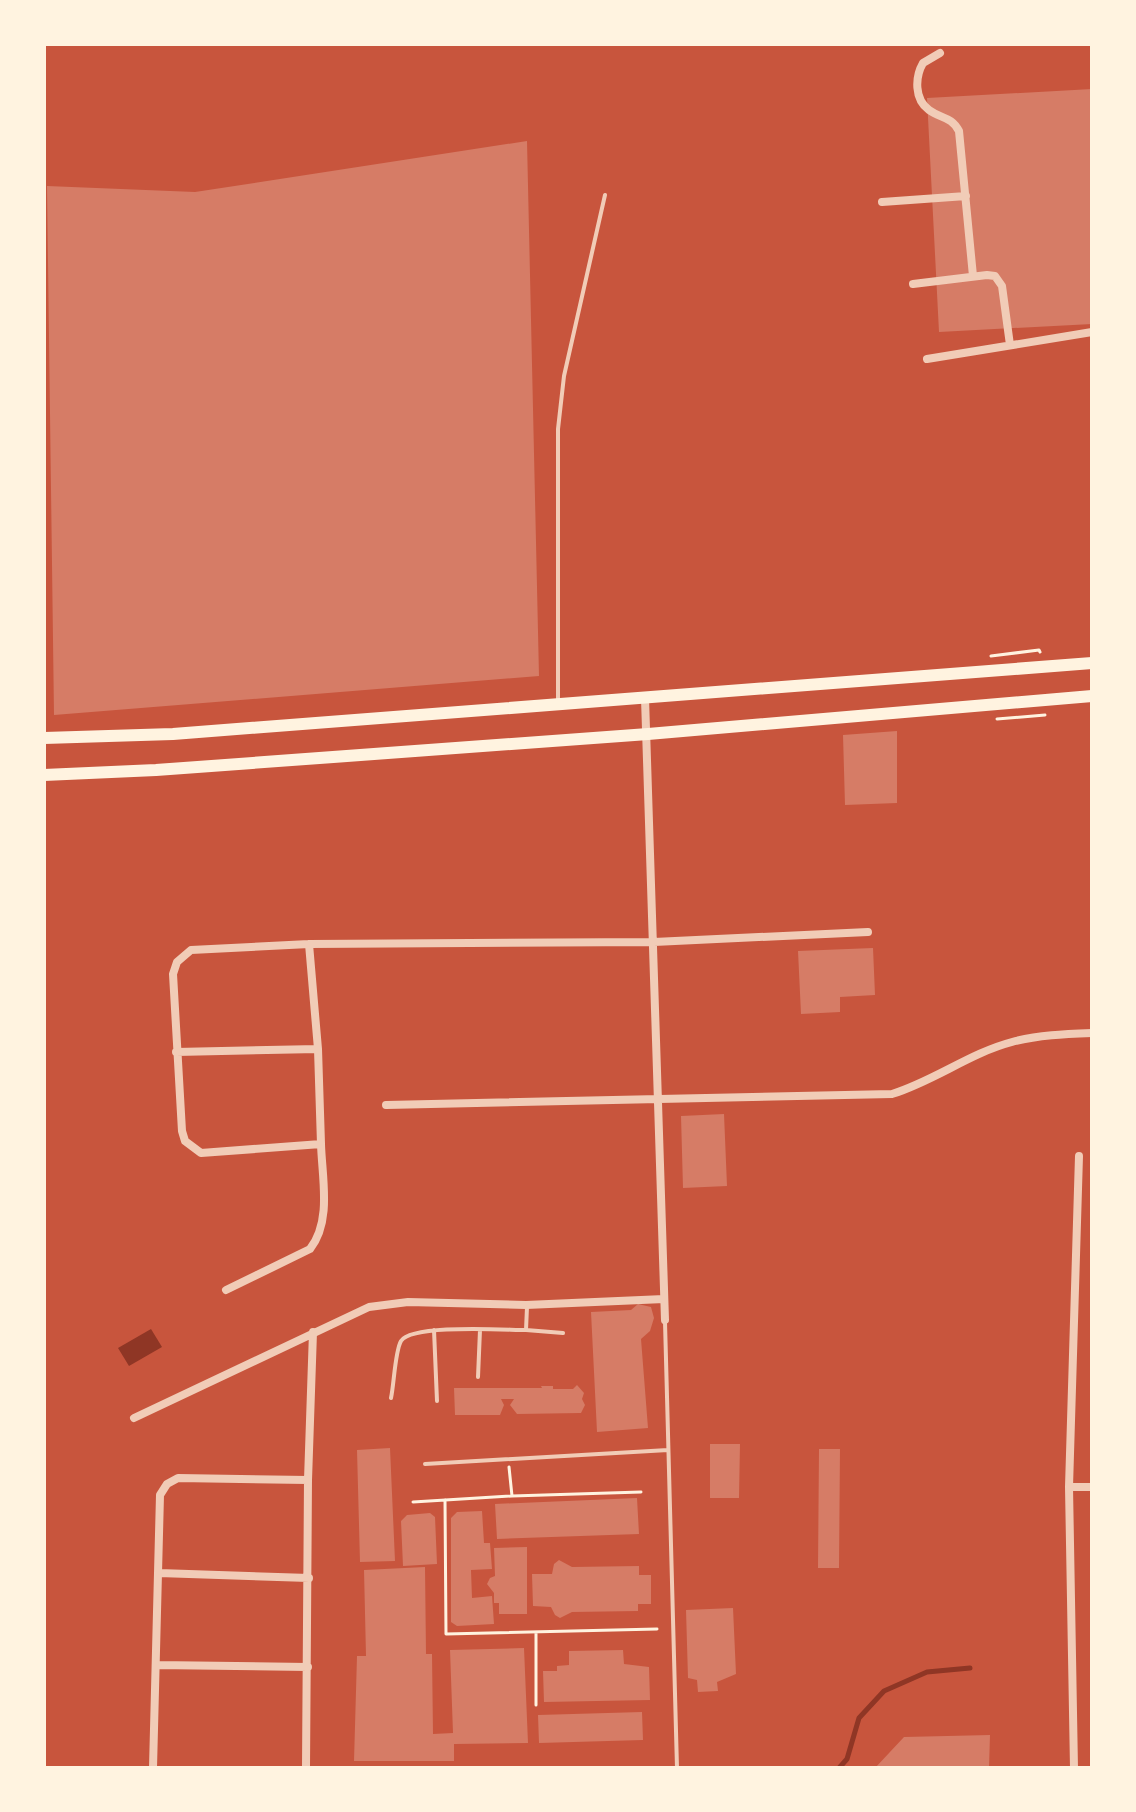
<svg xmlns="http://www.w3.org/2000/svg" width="1136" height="1812" font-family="Spectral,serif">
<rect width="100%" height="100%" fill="#c8553d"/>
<path fill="#8f3625" d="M151,1329l11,18 -33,19 -11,-18z"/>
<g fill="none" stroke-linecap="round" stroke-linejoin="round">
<path stroke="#8f3625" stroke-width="5" d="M839,1768l8,-9 12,-41 25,-27 43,-19 43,-4"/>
</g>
<path fill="#d67c66" d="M1092,89v235l-153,8 -12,-234z
M527,141l12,535 -485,39 -7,-529 148,6z
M897,731v72l-52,2 -2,-70z
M873,948l2,47 -35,2v15l-39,2 -3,-63z
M724,1114l3,72 -44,2 -2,-72z
M638,1304l13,3 3,11 -4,13 -9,8 7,89 -51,4 -6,-120 40,-2z
M577,1385l7,8 -2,6 3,6 -4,8 -64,1 -7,-9 4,-6h-13l3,6 -4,10h-45l-1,-27h88l-1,-2h12v3h20z
M710,1444h30l-1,54h-29z
M390,1448l5,113 -35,1 -3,-112z
M819,1449h21l-1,119h-21z
M637,1498l2,36 -142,5 -2,-35z
M482,1511l2,32h6l2,26 -21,1 1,28 20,-2 2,28 -37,2 -6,-4v-104l6,-6z
M430,1513l5,4 2,47 -34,2 -2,-45 6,-6z
M527,1547v67h-28v-11h-5v-10l-7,-9 3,-6 5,-2 -1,-28z
M559,1560l13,7 67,-1v9h12v29h-13v7l-66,1 -12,6 -5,-3 -4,-8 -18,-1 -1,-32h20l2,-10z
M425,1567l1,87h6l1,80 20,-1 -3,-83 74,-2 4,95 -74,1v17h-100l3,-105h9l-2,-86z
M733,1608l3,66 -19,8 1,9 -20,1 -1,-12 -9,-2 -2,-68z
M623,1650l1,14 25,3 1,33 -106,2 -1,-31h14v-5l12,-1v-14z
M642,1712l1,28 -104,3 -1,-28z
M990,1735l-1,33h-114l29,-31z"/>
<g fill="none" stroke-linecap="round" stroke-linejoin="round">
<path stroke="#fff3e0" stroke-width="3" d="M991,656l48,-6 1,2
M997,719l48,-4
M512,1496l129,-4
M445,1500l1,134 211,-5
M413,1502l99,-6 -3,-29
M536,1632v73"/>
<path stroke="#f1ccb7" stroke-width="4" d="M558,703v-274l6,-53 41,-181
M665,1322l12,446
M434,1330l3,71
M526,1330l37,3
M478,1377l2,-47
M391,1398c3,-13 4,-47 10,-57 11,-17 103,-11 125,-11l1,-23
M425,1464l243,-14"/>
<path stroke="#f1ccb7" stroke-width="8" d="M940,53l-17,10c-8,14 -9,36 6,47 12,9 22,6 30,21l14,145
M882,202l84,-6
M913,284l74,-9 8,1 7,10 8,59
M927,359l165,-27
M645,698l20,622
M309,944l9,105 3,95
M176,1052l142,-3
M386,1105l506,-11c42,-13 78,-41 120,-52 26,-7 53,-8 80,-9
M226,1290l84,-41c22,-28 12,-71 11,-105l-120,9 -16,-12 -3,-10 -9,-157 4,-12 14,-12 118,-6 345,-2 214,-10
M134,1418l235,-111 39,-5 118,3 138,-6
M1069,1487h23
M159,1573l150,5
M156,1665l152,2
M153,1768l7,-273 7,-11 11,-6 130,2
M306,1768l2,-288 5,-148
M1074,1768l-5,-281 10,-331"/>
<path stroke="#fff3e0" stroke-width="12" d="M44,738l129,-4 919,-71
M44,775l112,-5 492,-36 444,-38"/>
</g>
<rect width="1136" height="1812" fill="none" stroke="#fff3e0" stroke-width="92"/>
</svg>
